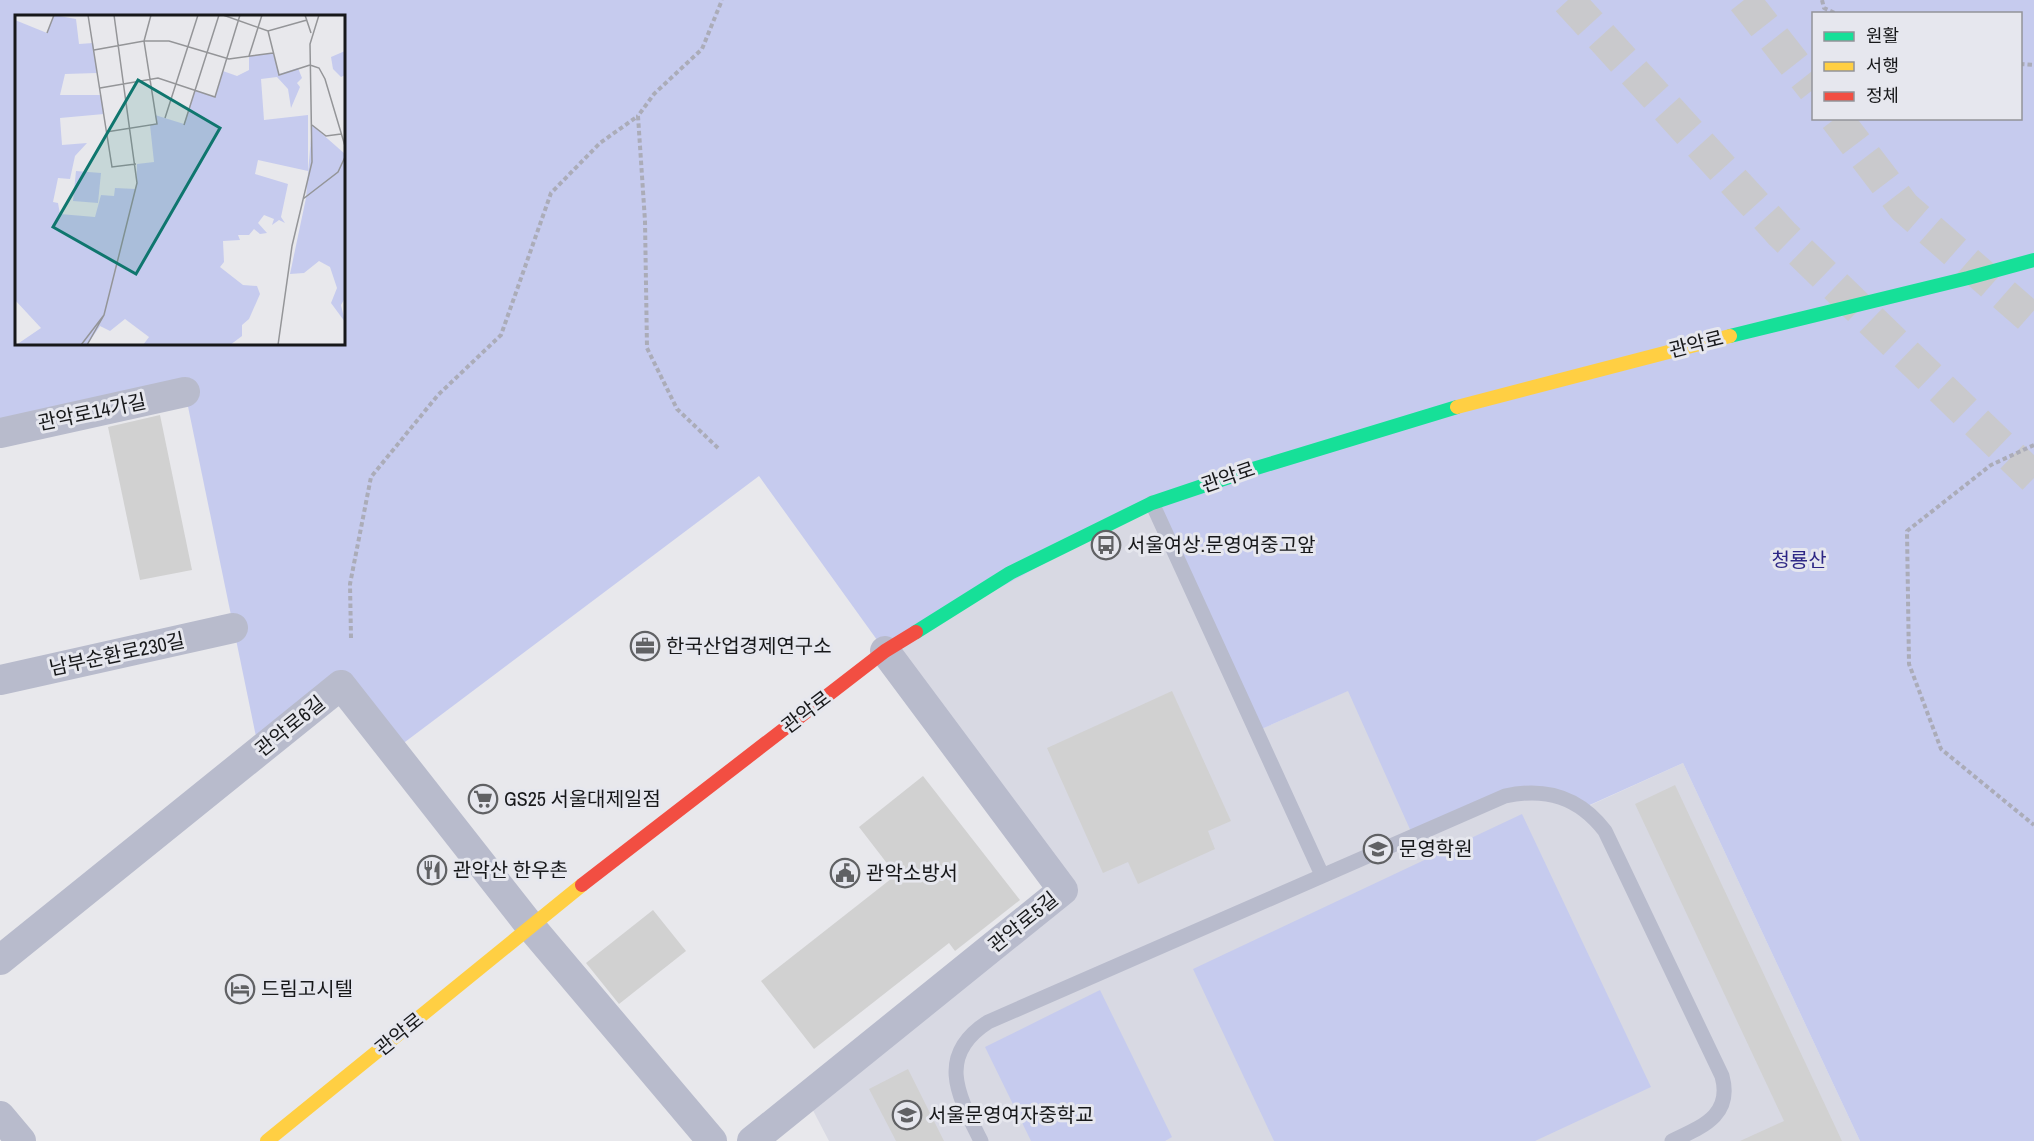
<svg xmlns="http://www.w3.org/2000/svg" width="2034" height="1141" font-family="'Archivo Narrow','Noto Sans KR',sans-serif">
<rect width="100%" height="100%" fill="#e8e8ec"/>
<path fill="#d8d9e3" d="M1152,503l105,228 209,-93 118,170 99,-45 177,378h-1031l-23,-44 257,-207 -178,-239z"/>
<path fill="#c6cbee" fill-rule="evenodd" d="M0,0h2034v1141h-174l-177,-378 -100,45 -48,-16 -122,44 -65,-145 -91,40 -105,-227 -267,147 -126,-175 -366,275 -52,-66 -82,66 -74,-359 -185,41zM1814,14h206v104h-206zM16,16h328v328h-328z
M1522,814l129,273 -116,54h-261l-81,-172z
M1100,990l72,147 -7,4h-134l-46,-94z"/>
<path fill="#d1d1d1" d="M160,415l32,155 -52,10 -32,-153z
M1172,691l59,130 -23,10 7,18 -77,35 -10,-22 -25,11 -56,-125z
M923,776l97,124 -65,51 -6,-8 -135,106 -53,-68 135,-106 -37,-48z
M1675,785l167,356h-102l44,-20 -149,-317z
M653,910l33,41 -67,53 -33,-41z
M908,1069l36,72h-48l-27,-52z"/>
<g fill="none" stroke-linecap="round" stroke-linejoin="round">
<path stroke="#c9c9cc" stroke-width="33" stroke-dasharray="33 16" stroke-linecap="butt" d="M1568,0l214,234 252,244
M1744,0l70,89
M1836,118l68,89 130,114"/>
<path stroke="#abacb8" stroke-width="4" stroke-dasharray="4.5 3" stroke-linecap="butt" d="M1822,0l2,8 13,6
M2020,64l14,1
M2034,445l-43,20 -84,66 2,133 32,85 93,76
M718,448l-41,-39 -30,-61 -2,-127 -7,-105 16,-22 48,-45 20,-49
M351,638l-1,-54 21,-107 67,-82 63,-60 50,-142 49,-50 38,-27"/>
<path stroke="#b8bbcc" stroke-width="15" d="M1152,503l170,372
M981,1141c-22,-44 -46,-85 7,-119l517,-226c41,-9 74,1 100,35l117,245c11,40 -21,51 -50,65"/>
<path stroke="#b8bbcc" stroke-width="30" d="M0,433l185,-41
M0,680l233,-52
M0,960l341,-275 190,242 181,214
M0,1116l21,25
M752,1141l311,-251 -178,-239"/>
<path stroke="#16e098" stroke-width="14" d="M1730,336l238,-58 66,-18
M916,632l94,-59 142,-70 101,-34 204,-62"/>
<path stroke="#ffcf43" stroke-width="14" d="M1457,407l273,-71
M267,1141l315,-256"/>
<path stroke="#f24e42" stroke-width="14" d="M582,885l303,-234 31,-19"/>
</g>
<defs>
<g id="bus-ring" transform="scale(1.5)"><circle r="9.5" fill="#e6e7ee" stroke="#606164" stroke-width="1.5"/><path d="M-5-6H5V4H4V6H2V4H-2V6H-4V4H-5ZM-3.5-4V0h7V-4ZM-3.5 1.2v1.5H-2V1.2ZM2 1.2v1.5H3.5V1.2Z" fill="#606164"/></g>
<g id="office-ring" transform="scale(1.5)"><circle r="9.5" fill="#e6e7ee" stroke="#606164" stroke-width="1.5"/><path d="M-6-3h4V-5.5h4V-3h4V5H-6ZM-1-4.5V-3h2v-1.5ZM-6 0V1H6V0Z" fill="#606164"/></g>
<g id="supermarket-ring" transform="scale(1.5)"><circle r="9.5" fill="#e6e7ee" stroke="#606164" stroke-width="1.5"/><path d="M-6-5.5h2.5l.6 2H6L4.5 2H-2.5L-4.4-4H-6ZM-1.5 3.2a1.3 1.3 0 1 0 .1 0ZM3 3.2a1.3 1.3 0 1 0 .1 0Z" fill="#606164"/></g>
<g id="school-ring" transform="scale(1.5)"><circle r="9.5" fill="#e6e7ee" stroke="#606164" stroke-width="1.5"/><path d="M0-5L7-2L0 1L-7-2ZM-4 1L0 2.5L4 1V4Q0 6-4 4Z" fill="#606164"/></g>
<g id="restaurant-ring" transform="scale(1.5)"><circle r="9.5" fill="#e6e7ee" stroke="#606164" stroke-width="1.5"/><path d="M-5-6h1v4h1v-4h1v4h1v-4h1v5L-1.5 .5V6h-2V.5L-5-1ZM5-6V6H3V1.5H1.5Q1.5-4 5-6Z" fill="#606164"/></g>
<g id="civic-ring" transform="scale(1.5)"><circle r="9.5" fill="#e6e7ee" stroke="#606164" stroke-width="1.5"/><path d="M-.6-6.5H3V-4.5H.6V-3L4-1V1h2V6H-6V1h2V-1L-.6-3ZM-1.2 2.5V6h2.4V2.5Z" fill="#606164"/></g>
<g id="hotel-ring" transform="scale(1.5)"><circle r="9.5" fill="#e6e7ee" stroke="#606164" stroke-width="1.5"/><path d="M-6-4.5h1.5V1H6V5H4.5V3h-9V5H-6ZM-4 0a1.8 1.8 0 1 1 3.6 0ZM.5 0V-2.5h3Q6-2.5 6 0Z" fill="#606164"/></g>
</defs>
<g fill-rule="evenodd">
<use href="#bus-ring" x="1106" y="545"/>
<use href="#office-ring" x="645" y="646"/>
<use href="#supermarket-ring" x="483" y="799"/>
<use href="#school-ring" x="1378" y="849"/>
<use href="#restaurant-ring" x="432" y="870"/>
<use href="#civic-ring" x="845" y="873"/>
<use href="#hotel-ring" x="240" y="989"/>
<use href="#school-ring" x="907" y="1115"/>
</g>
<g text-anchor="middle" stroke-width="6" stroke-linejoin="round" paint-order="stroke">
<g font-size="20" fill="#17181a" stroke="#e6e7ee">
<text transform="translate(1696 344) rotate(-14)" y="7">관악로</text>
<text transform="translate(92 412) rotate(-12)" y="7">관악로14가길</text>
<text transform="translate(1228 477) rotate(-19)" y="7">관악로</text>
<text transform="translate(117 654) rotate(-12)" y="7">남부순환로230길</text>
<text transform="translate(806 712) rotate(-37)" y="7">관악로</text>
<text transform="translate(290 726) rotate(-39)" y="7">관악로6길</text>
<text transform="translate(1023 922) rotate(-39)" y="7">관악로5길</text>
<text transform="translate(399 1034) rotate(-39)" y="7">관악로</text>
</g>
<g font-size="20" fill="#17181a" stroke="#e6e7ee" text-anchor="start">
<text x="1127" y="552">서울여상.문영여중고앞</text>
<text x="666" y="653">한국산업경제연구소</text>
<text x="504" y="806">GS25 서울대제일점</text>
<text x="1399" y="856">문영학원</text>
<text x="453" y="877">관악산 한우촌</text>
<text x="866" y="880">관악소방서</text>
<text x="261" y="996">드림고시텔</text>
<text x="928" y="1122">서울문영여자중학교</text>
</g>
<g font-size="20" fill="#2d2785" stroke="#e6e7ee">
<text x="1799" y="567">청룡산</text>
</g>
</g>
<g transform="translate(15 15)">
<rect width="330" height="330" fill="#e8e8ec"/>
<path d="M39,0l22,4 3,25 14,-1 4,30 -32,1 -5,21h41l3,19 -44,4 2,27 25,-2 -12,13 -5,23 -12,-1 -5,24 5,1 2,11 35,3 6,-22 13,1 1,-8 21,1 1,-25 17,-2 -4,-37 7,-2 -2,-8 29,9 11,-34 20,7 8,-26 14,5 12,-6v-14l24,-3 6,21 19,-6 4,10 -5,5 3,4 -9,21 -3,-19 -11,-12 -16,2 3,41 44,-5v56l-50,-11 -3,14 33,10 -7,33 4,6 -6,-3 -7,5 2,-6 -10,-4 -6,8 9,10 -7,1 -6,-5 -5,6h-11l2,5 -17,1 1,21 -4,5 23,18 14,1 3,8 -11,25 -7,6v11l-12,9h-87l6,-8 -24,-18 -15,12 -10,-5 -13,19h-71l25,-17 -26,-28v-280l32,13zM330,36v24l-4,2 -8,-8 -2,-12zM297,110l33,29v144l-4,7 4,17 -14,-19 6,-15 -7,-21 -11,-6 -15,12 -14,1 16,-76zM61,156l25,2 -3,30 -25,-2z" fill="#c6cbee"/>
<path fill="none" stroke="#949598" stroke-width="1.5" d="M73,0l24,152 24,-3M208,0l45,16 39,-11M290,0l6,18M253,16l11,44 31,-10M32,18l7,-18M79,35l50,-9h25l60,18 44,-6M234,41l13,-41M295,50l9,3 6,11 20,67M85,73l58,-10 57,19 25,-82M150,103l33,-103M169,110l35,-110M297,110l14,11 15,-2M91,117l51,-8 -13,-83 7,-26M288,184l35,-27 7,-15M66,330l23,-30M72,330l17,-30 33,-132 -23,-168M263,330l14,-99 20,-84 -2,-118 9,-29"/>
<path fill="#0f766e" fill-opacity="0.15" stroke="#0f766e" stroke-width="3" d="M123,65l82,48 -84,146 -83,-47z"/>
<rect width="330" height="330" fill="none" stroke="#17181a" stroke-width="3"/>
</g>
<rect x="1812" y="12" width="210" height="108" fill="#e6e7ee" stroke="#939499" stroke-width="1.5"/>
<rect x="1824" y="32" width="30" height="9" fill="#16e098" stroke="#939499" stroke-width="1.5"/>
<text x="1866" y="42" font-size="18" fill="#17181a">원활</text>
<rect x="1824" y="62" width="30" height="9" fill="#ffcf43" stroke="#939499" stroke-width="1.5"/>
<text x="1866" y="72" font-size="18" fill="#17181a">서행</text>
<rect x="1824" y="92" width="30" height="9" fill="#f24e42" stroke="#939499" stroke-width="1.5"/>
<text x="1866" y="102" font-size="18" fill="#17181a">정체</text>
</svg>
